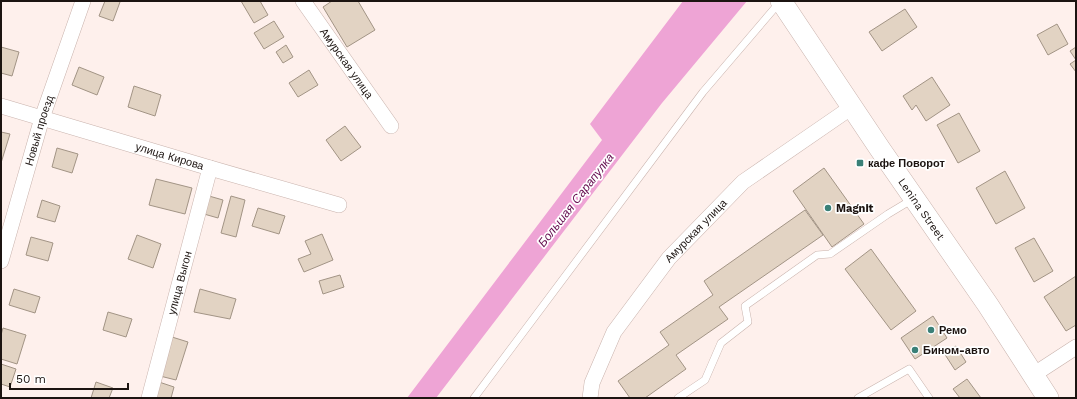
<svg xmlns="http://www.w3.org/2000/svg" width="1077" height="399" font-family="'Work Sans',sans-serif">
<rect width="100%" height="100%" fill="#fef0ec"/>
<path fill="#eea4d5" d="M683,1h64l-85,102 -226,295h-29l195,-258 -12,-16z"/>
<path fill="#e2d3c3" stroke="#a29485" d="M105,1h12l3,1 -7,19 -14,-5z
M241,1h19l8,14 -14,8z
M332,1h26l17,29 -28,17 -24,-40z
M905,9l12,18 -35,24 -13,-19z
M274,21l10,16 -20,12 -10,-16z
M1057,24l11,20 -20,11 -11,-20z
M286,45l7,12 -10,6 -7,-11z
M1,47l18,5 -7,24 -11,-3z
M1076,47v25l-6,-8 6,-4 -6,-9z
M79,67l25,10 -7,18 -25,-10z
M309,70l9,15 -20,12 -9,-14z
M932,77l18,28 -24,16 -10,-16 -4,5 -9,-14z
M134,86l27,9 -6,21 -27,-9z
M959,113l21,38 -22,12 -21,-38z
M345,126l16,21 -20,14 -15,-21z
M1,132l9,2 -9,29z
M57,148l21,6 -6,19 -20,-6z
M824,168l40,56 -32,23 -39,-56z
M1005,171l20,37 -29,16 -20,-36z
M156,179l36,9 -7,26 -36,-9z
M209,196l14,4 -5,18 -14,-4z
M231,196l14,4 -9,37 -15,-4z
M42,200l18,6 -5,16 -18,-5z
M258,208l27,8 -6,18 -27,-8z
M805,210l18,25 -104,72 9,12 -52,36 10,14 -41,29h-15l-12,-17 51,-36 -9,-13 53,-37 -9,-14z
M322,234l11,26 -29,12 -6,-13 13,-5 -6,-13z
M137,235l24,9 -8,24 -25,-9z
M31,237l22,6 -5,18 -22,-6z
M1034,238l19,33 -19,11 -19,-34z
M871,249l45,62 -25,19 -46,-61z
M340,275l4,12 -21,7 -4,-13z
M1076,276v49l-10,6 -22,-34z
M14,289l26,8 -5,16 -26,-8z
M200,289l36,10 -6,20 -36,-7z
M108,312l24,7 -6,18 -23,-7z
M933,316l14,22 -32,21 -14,-21z
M3,328l23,7 -9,29 -16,-5v-24z
M172,337l16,5 -12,38 -16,-4z
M956,346l10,16 -11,8 -11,-17z
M1,364l15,5 -6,18 -9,-3z
M967,379l14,19h-21l-7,-9z
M96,382l17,6 -4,10h-18z
M159,382l15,5 -3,11h-16z"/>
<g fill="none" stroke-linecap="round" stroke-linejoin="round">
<g stroke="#c9b3ad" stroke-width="8">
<path id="lane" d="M474,398l229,-306 76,-89
M678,398l27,-18 16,-37 27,-21 -3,-16 72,-51 13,-1 58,-40 25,-15
M858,398l51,-29 20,29"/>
</g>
<g stroke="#c9b3ad" stroke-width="16">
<g id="street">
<path id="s1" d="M303,1l88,125"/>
<path id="s2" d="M1,106l209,62 129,37"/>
<path id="s3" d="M1,261l41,-143 41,-117"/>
<path d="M1033,375l43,-28"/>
<path id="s4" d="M149,398l61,-230"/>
<path id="s5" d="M590,398l2,-15 22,-51 55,-74 74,-76 109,-75"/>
</g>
</g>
<g stroke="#c9b3ad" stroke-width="22">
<g id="secondary">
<path id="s6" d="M781,1l99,148 108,156 60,93"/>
</g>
</g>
<use href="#lane" stroke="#fff" stroke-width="7"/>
<use href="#street" stroke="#fff" stroke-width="15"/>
<use href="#secondary" stroke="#fff" stroke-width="21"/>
</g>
<g fill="#3a8077" stroke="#fff" stroke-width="1.5">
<rect x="856" y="159" width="8" height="8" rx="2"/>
<circle cx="828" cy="208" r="4"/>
<circle cx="931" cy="330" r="4"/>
<circle cx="915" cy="350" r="4"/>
</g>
<g text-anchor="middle" stroke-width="3.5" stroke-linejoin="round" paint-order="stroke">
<g font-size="11" fill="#1c1411" stroke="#fff">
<text dy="4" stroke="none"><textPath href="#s1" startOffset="76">Амурская улица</textPath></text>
<text dy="4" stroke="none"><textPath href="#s3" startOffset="136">Новый проезд</textPath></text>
<text dy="4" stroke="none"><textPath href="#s2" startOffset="176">улица Кирова</textPath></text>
<text dy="4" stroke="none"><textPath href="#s6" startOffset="251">Lenina Street</textPath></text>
<text dy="4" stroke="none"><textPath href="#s5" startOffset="201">Амурская улица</textPath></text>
<text dy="4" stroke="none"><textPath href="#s4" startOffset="119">улица Выгон</textPath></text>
</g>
<g font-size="11" font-weight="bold" fill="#1c1411" stroke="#fff" text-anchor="start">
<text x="868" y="167">кафе Поворот</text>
<text x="836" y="212">Magnit</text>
<text x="939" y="334">Ремо</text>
<text x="923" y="354">Бином-авто</text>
</g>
<g font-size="12" font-style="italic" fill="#650e50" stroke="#fff">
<text transform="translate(576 200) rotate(-52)" y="4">Большая Сарапулка</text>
</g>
</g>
<rect width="1077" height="399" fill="none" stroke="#1c1411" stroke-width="4"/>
<path d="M10 383v6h118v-6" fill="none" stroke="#1c1411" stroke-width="2"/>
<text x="16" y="383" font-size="12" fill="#1c1411" stroke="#ffffff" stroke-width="3" paint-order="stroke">50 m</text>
</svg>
